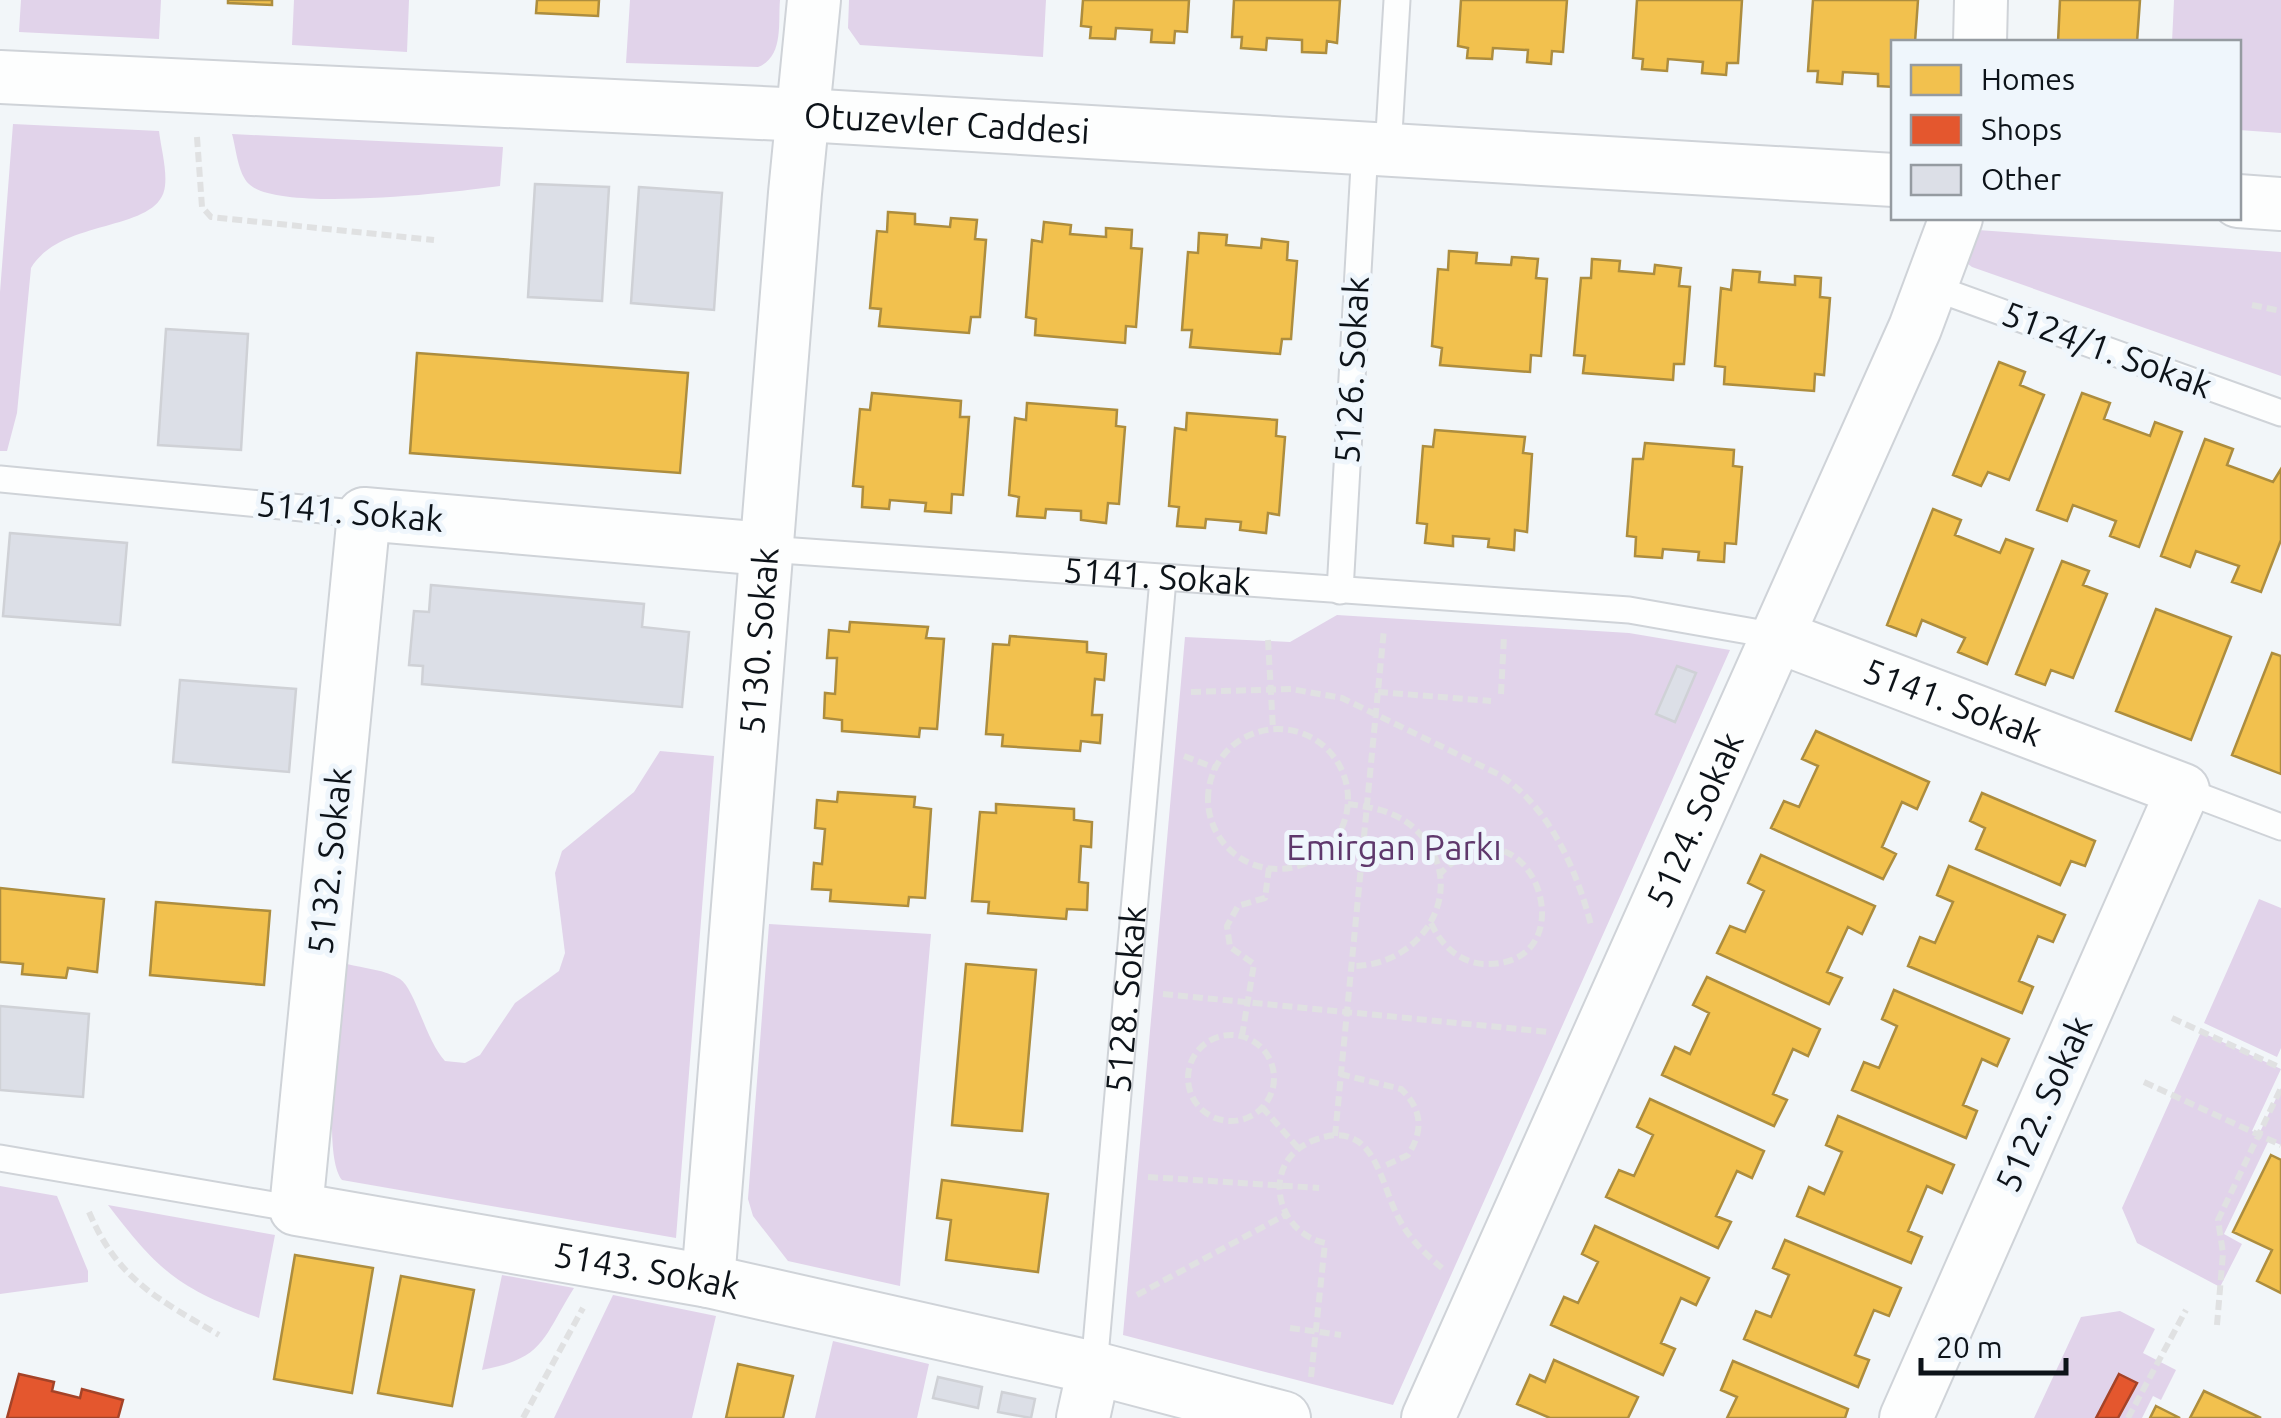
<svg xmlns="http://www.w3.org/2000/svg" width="2281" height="1418" font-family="Ubuntu,sans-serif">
<rect width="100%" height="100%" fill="#f2f6f9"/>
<path fill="#e1d3ea" d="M21,0h140l-2,39 -140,-7z
M294,0h115l-2,52 -115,-7z
M630,0h150c-2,23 4,57 -22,67l-132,-4z
M849,0h197l-3,57 -183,-12 -12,-17z
M2174,0h107v133l-42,-3 -1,-88h-66z
M13,124l146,7c2,17 8,38 6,55 -5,47 -104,31 -134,82l-14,145 -10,38h-7v-159z
M232,134l271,13 -3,39c-44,6 -221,27 -251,-2 -11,-10 -13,-36 -17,-50z
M1978,230l303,22v124l-309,-109 -4,-3z
M1337,615l292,18 101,17 -337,755 -270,-70 62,-698 105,5z
M660,751l54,5 -38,482 -334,-58c-23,-29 0,-174 5,-216 16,4 39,6 53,15 15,10 26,62 45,82l20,2 15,-8 35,-52 44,-32 6,-18 -10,-80 7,-22 72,-59z
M2259,899l22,9v140l-4,9 -73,-34z
M769,924l162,10 -31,352 -112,-25 -35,-45 -5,-17z
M2201,1032l80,37 -29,62 7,3 22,-46v57l-12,-5 -45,94 18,10 -22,43 -83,-44 -15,-35z
M0,1186l57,10 31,75v11l-88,12z
M108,1205l167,30 -16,83c-80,-30 -99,-45 -151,-113z
M502,1275l72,13c-32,51 -29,70 -92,82z
M613,1295l103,21 -24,102h-138z
M2120,1311l35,18 -12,24 33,17 -15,30 -8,-4 -11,22h-108l47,-101z
M833,1341l96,23 -12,54h-102z"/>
<path fill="#f2c14e" stroke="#ad8d3e" stroke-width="2.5" d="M228,0h44v5l-44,-2z
M537,0h62l-1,16 -62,-3z
M1083,0h106l-2,32 -12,-1 -1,12 -23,-1 1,-12 -36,-2 -1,11 -25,-1 1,-11 -10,-1z
M1234,0h106l-3,43 -10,-2 -1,12 -24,-1v-12l-35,-2 -1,12 -25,-2 1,-11h-10z
M1461,0h106l-4,52 -11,-1 -1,13 -24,-2 1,-12 -35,-2 -1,11 -25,-1 1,-10 -10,-2z
M1637,0h105l-4,63h-11l-1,12 -24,-2 1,-11 -35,-3 -1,12 -25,-2 1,-10 -10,-1z
M1813,0h105l-3,42h-21v45l-16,-1v-12l-35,-2 -1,12 -25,-2 1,-11h-10z
M2060,0h80l-3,42h-79z
M888,212l27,2v10l35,3 1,-9 26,2 -2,19 11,1 -6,77h-9l-2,16 -90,-7 2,-17 -11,-1 7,-77 10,1z
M1044,222l27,3 -1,9 36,3v-9l26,2 -1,18 11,1 -6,78 -10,-1 -1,17 -90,-8 1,-16 -10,-2 6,-77 10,2z
M1199,233l28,2 -1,10 35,3 1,-9 26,3 -1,18 10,1 -6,78h-9l-2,15 -90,-7 2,-17h-10l6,-78 10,1z
M1449,251l28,2 -1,10 35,2 1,-8 26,2 -2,19 11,1 -6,77 -10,-1 -1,17 -90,-7 2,-17 -10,-2 6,-77 10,1z
M1592,259l28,2 -1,10 35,3 1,-9 26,3 -2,18 11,1 -6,77h-10l-1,16 -90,-7 2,-17 -11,-1 7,-77h10z
M1733,270l27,2 -1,10 36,3v-9l26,2 -1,19 10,1 -6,77 -9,-1 -1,17 -90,-7 1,-17 -10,-1 6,-78 10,2z
M417,353l271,20 -8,100 -270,-20z
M1999,362l26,10 -5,13 24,10 -35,85 -21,-8 -7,14 -28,-11z
M872,393l89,8 -1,16h9l-6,78 -11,-1 -1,19 -26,-2 1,-8 -36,-3 -1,9 -27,-2 1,-20 -10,-1 7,-77 10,1z
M2082,393l28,10 -6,16 46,17 5,-14 27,10 -43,115 -29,-11 6,-15 -43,-16 -6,16 -30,-11z
M1027,403l90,7 -1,16 9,1 -6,77 -11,-1 -2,20 -25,-3v-9l-35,-2 -1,9 -28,-2 2,-19 -10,-2 6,-77 11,2z
M1187,413l90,7 -1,16 9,1 -6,78 -11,-2 -2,20 -26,-3 1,-8 -35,-3 -1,9 -28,-2 2,-19 -10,-1 6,-78 11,2z
M1435,430l90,7 -2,16 9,1 -5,78 -12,-2 -1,20 -26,-3 1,-8 -36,-3v10l-28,-3 2,-19 -10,-1 6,-77 10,1z
M2205,439l28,10 -6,16 46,17 8,-13v71l-20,52 -29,-10 7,-16 -43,-15 -6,16 -29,-11z
M1645,443l89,7 -1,16 9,1 -6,77 -11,-1 -1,19 -26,-2 1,-8 -36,-3 -1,9 -27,-2 1,-19 -9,-1 6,-77h10z
M1933,509l28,11 -6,15 45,18 6,-14 27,10 -46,115 -29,-12 7,-14 -43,-18 -6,16 -29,-11z
M2062,561l27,10 -6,14 24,9 -34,84 -22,-8 -6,15 -29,-11z
M2156,609l75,28 -40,103 -75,-29z
M850,622l78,5 -2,11 18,1 -7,90 -17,-1 -1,9 -77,-6v-11l-18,-2 1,-25 10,1 2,-36h-10l2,-28 20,2z
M1010,636l77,6v10l19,2 -2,26 -9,-1 -3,36h10l-2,28 -19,-2 -1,10 -78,-5 1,-11 -17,-1 7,-90 16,1z
M2272,653l9,3v118l-49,-19z
M1816,731l113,51 -12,27 -15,-7 -20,45 14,7 -13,25 -112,-51 13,-27 15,6 19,-41 -16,-7z
M838,792l77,5 -1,10 17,2 -6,89 -16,-1 -1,9 -78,-5 1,-11 -19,-1 2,-26 8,1 3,-35 -10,-1 2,-28 20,2z
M1982,793l113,48 -10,25 -14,-5 -11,24 -84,-36 9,-21 -15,-7z
M996,804l78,5v11l18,2 -1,25 -10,-1 -2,36 9,1 -1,27 -20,-1 -1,10 -78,-6 1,-11 -17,-1 8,-89 16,1z
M1761,855l114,51 -13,28 -14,-7 -21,45 15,6 -13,26 -112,-51 13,-27 15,6 19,-41 -16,-8z
M1949,866l116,49 -12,27 -15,-6 -19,45 14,6 -11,26 -114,-47 12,-29 15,6 18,-41 -16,-7z
M0,888l104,11 -7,73 -29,-4 -2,10 -44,-4 1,-10 -23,-2z
M156,902l114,9 -6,74 -114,-10z
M966,964l70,6 -14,161 -70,-6z
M1707,977l113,52 -12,27 -15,-7 -20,45 14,6 -13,26 -112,-51 13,-28 15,7 19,-41 -16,-8z
M1894,990l115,49 -12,27 -15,-7 -19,46 14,6 -11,27 -114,-48 12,-28 15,6 18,-42 -15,-7z
M1650,1099l114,52 -12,27 -15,-7 -21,45 15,6 -13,26 -112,-51 13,-27 15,6 19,-41 -16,-8z
M1838,1116l116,49 -12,28 -15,-7 -19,45 14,6 -11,26 -114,-47 12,-29 15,7 18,-42 -16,-7z
M2271,1155l10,5v133l-24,-12 15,-31 -39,-18z
M942,1180l106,14 -10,78 -92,-12 5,-40 -14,-2z
M1595,1226l114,52 -13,27 -15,-7 -20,45 14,6 -12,26 -112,-50 13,-28 14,6 20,-41 -16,-8z
M1785,1240l116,48 -12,28 -15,-6 -19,45 14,5 -11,27 -114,-48 12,-28 15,6 18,-42 -16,-7z
M295,1255l78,13 -21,125 -78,-14z
M401,1276l73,14 -22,116 -74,-13z
M1554,1360l84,37 -10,21h-78l-33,-14 13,-29 15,7z
M1733,1361l115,48 -3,9h-118l10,-21 -16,-7z
M738,1364l55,12 -10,42h-57z
M2204,1391l57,27h-71z
M2156,1406l24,12h-30z"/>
<path fill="#e4572e" stroke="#a44328" stroke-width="2.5" d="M19,1374l35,8 -2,9 28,7 2,-9 41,11 -5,18h-111z
M2119,1374l18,9 -19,35h-22z"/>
<path fill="#dcdfe7" stroke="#cfd1d6" stroke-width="2.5" d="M535,184l74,3 -7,114 -74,-4z
M639,187l83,6 -8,117 -83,-7z
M166,329l82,5 -7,116 -83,-5z
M10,533l117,10 -7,82 -117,-9z
M431,585l213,19 -2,23 47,5 -7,75 -260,-23 1,-18 -14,-1 5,-54 15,1z
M1677,666l19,7 -21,49 -19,-8z
M180,680l116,9 -7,83 -116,-10z
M0,1006l89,8 -6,83 -83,-7z
M938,1377l44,10 -4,21 -45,-10z
M1002,1392l33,7 -4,19 -33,-6z"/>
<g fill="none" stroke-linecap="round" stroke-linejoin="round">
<g stroke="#cfd3d8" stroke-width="29">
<g id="service">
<path d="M1388,150l9,-150"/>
<path d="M1932,287l349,126"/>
<path d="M0,479l364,35"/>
<path id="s1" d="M766,549l863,61 148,26"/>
<path d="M1340,591l25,-443"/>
<path d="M2183,790l98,37"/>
<path d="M0,1158l296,51"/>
<path id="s2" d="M1094,1368l69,-789"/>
</g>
</g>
<g stroke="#cfd3d8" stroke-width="56">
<g id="minor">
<path d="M1980,42l1,-42"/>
<path id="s3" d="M0,77l804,38 1090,65"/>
<path d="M2238,201l43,3"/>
<path id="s4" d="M766,549l-402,-35 -68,695 412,72 386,87 190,50"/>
<path id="s5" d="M1777,636l406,154 -277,628"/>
<path id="s6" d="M708,1281l87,-1088 19,-193"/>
<path d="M1083,1418l11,-50"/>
<path id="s7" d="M1428,1418l487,-1090 41,-110"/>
</g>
</g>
<path stroke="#e0e1e2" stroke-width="6" stroke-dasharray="10 5" stroke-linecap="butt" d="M197,137l5,70 9,10 223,23
M2252,305l29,6
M1268,640l5,89
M1191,692l100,-3 51,9 156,76c51,32 78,94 93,151
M1378,692l113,9
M1501,694l3,-58
M1208 799a70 70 0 1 1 140 0a70 70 0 1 1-140 0Z
M1184,756l31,12
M1348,804c23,3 47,7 65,23 61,55 13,140 -62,139
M1431,923c10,22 28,39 52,41 112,5 46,-183 -44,-89
M1163,994l386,38
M2172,1018l109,50
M1188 1078a43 43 0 1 1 86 0a43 43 0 1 1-86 0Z
M1242,1036l12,-72 -24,-17 -3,-21 11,-20 27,-8 4,-30
M1340,1074l61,15c21,20 23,41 7,66l-26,12
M2144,1082l137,63
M1262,1107l37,42
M1335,1136l49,-507
M1148,1177l171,11
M89,1212c29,68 69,87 130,123
M1137,1295l148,-80
M2217,1325l6,-72 -5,-33 63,-132
M1290,1328l51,7
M1311,1377l14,-134c-50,-11 -65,-80 -13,-102 61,-25 67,37 85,74 10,21 27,38 45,53
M523,1418l60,-110
M2128,1418l58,-108"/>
<use href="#service" stroke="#fdfefe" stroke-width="25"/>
<use href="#minor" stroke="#fdfefe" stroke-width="52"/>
</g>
<g text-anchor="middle" stroke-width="10" stroke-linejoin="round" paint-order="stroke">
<g font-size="35" fill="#0d1319" stroke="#eff6fc">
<text dy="12" stroke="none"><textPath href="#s3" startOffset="948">Otuzevler Caddesi</textPath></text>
<text transform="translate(2107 350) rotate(20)" y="12">5124/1. Sokak</text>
<text transform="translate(1352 370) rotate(-87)" y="12">5126. Sokak</text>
<text transform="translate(350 512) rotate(5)" y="12">5141. Sokak</text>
<text dy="12" stroke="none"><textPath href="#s1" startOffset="392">5141. Sokak</textPath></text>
<text dy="12" stroke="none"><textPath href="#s6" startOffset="642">5130. Sokak</textPath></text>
<text dy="12" stroke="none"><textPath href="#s5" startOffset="188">5141. Sokak</textPath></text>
<text dy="12" stroke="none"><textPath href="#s7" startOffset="655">5124. Sokak</textPath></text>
<text transform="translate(330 861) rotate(-84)" y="12">5132. Sokak</text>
<text dy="12" stroke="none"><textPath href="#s2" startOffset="370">5128. Sokak</textPath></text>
<text transform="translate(2044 1104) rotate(-66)" y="12">5122. Sokak</text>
<text dy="12" stroke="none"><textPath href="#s4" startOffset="1458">5143. Sokak</textPath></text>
</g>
<g font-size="35" fill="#5f386c" stroke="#eff6fc">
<text x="1394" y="860">Emirgan Parkı</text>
</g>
</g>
<rect x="1891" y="40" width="350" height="180" fill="#eff6fc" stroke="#959ba1" stroke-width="2.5"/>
<rect x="1911" y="65" width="50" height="30" fill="#f2c14e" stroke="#959ba1" stroke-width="2.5"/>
<text x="1981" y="90" font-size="30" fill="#0d1319">Homes</text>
<rect x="1911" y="115" width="50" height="30" fill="#e4572e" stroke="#959ba1" stroke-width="2.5"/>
<text x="1981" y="140" font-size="30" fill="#0d1319">Shops</text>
<rect x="1911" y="165" width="50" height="30" fill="#dcdfe7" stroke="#959ba1" stroke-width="2.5"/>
<text x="1981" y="190" font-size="30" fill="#0d1319">Other</text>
<path d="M1921 1358v15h145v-15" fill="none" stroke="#0d1319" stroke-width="5"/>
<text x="1936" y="1358" font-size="30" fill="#0d1319" stroke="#eff6fc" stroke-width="8" paint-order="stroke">20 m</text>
</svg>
